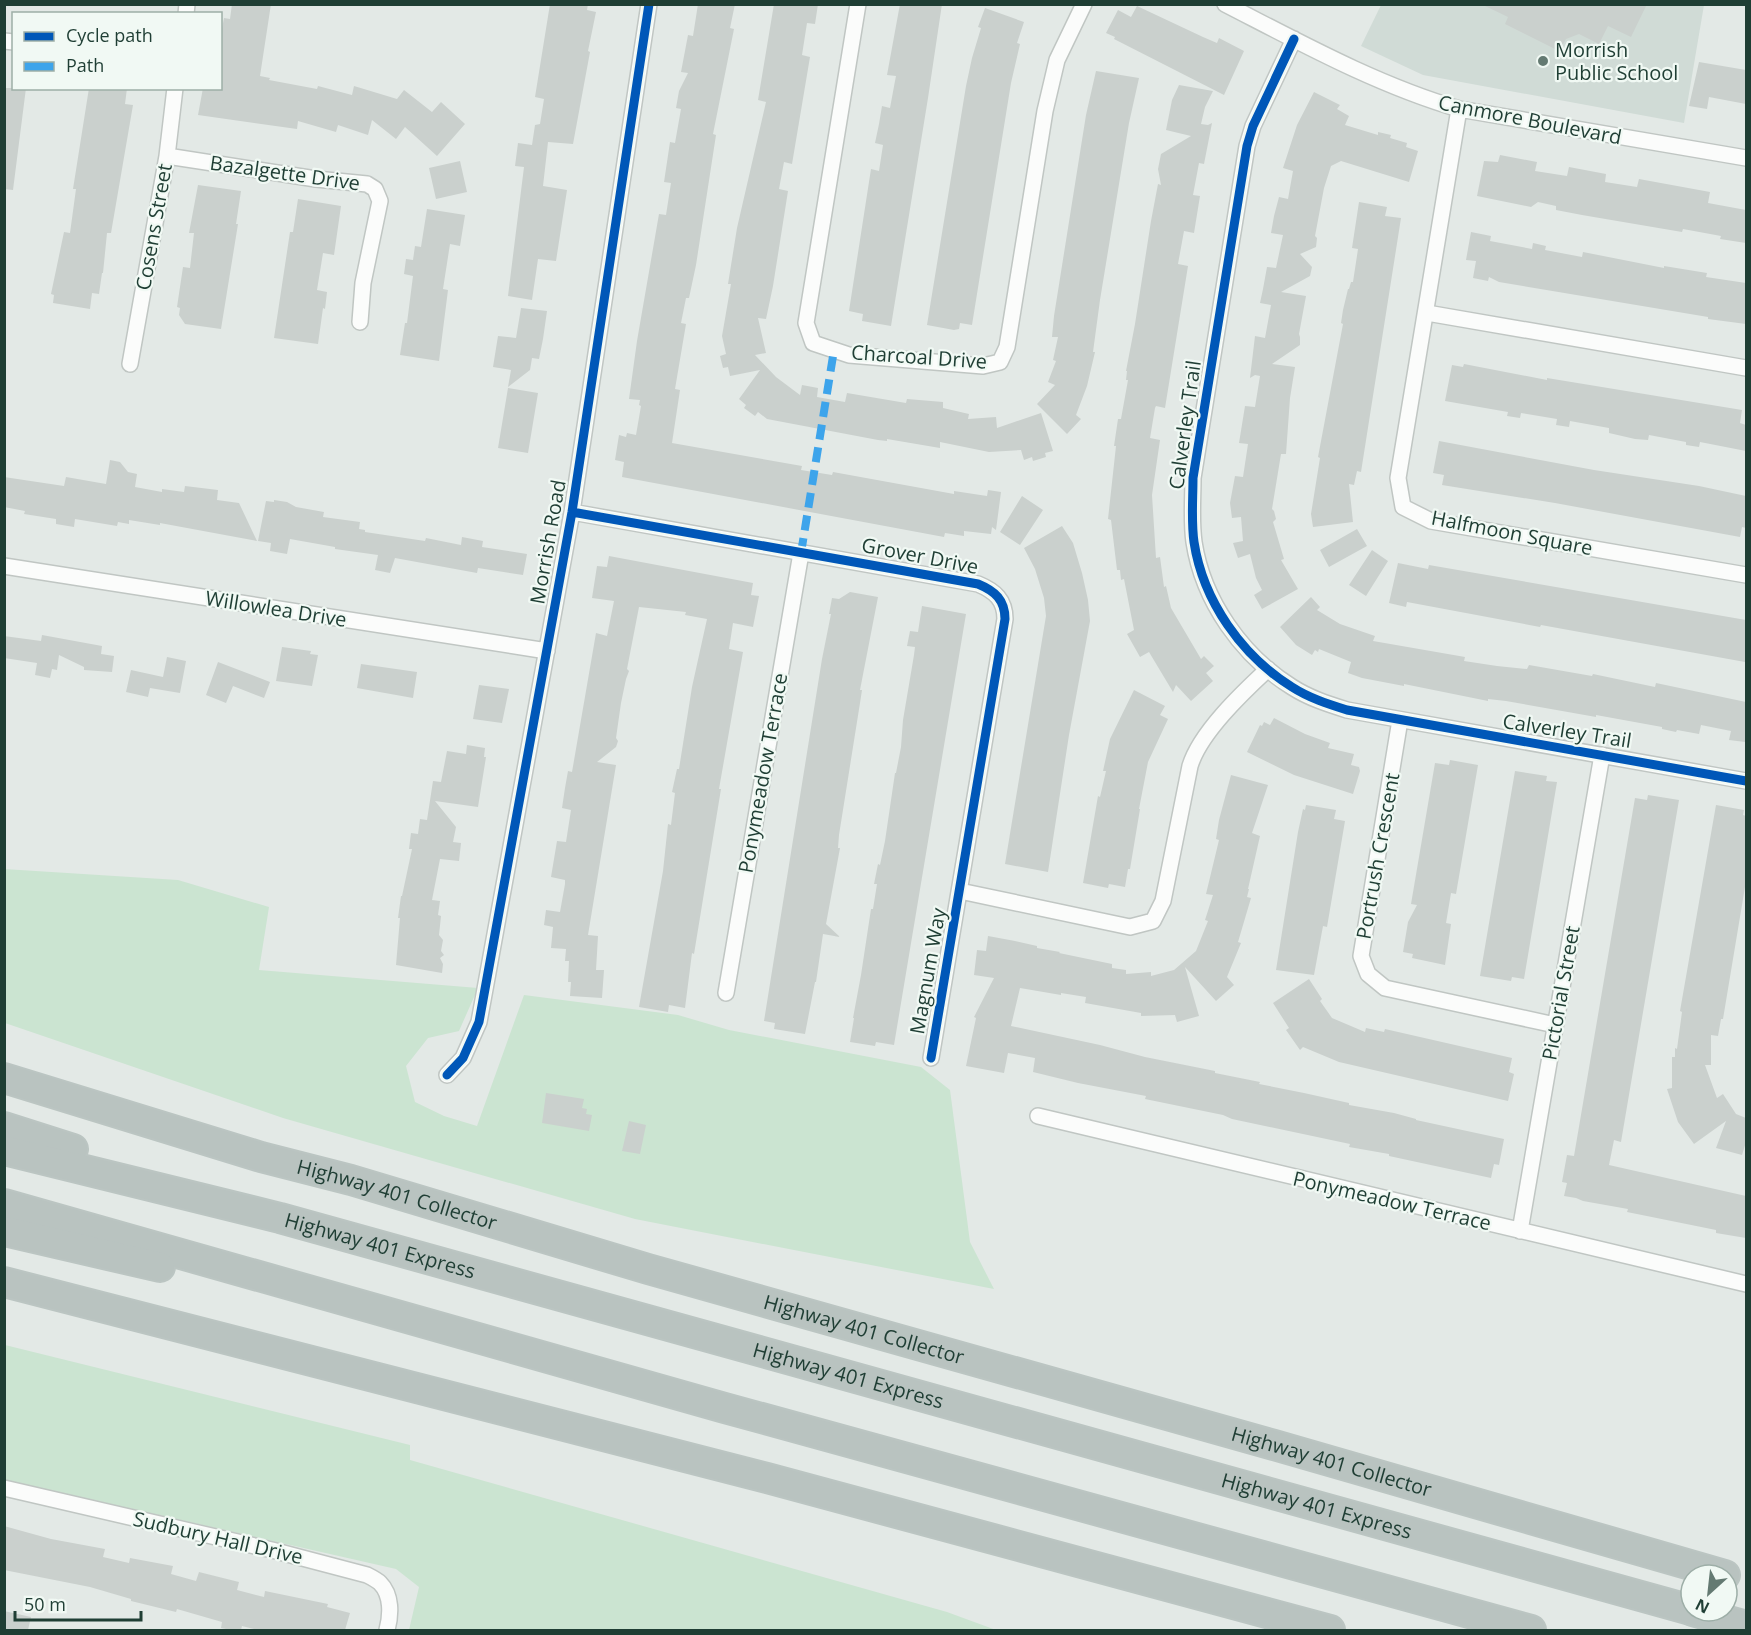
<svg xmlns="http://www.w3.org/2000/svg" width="1751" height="1635" font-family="'Open Sans',sans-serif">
<rect width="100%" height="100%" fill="#e3e9e6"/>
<path fill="#d0dbd6" d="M1381,5h323l-20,118 -261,-48 -62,-29z"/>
<path fill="#cbe4d1" d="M4,869l174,11 91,27 -10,63 219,18 -19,43 -31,7 -22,28 9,36 29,14 33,10 47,-131 154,20 51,15 192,37 29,23 20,152 24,47 -359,-70 -352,-101 -278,-95z
M5,1345l405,100v15l537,152 49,18h-587l10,-43 -23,-18 -391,-89z"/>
<path fill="#cad0cd" d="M232,4h39l-11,72 10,2 -1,2 48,9 1,-3 34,9 2,-9 43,13 7,-9 28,22 9,-10 24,22 -28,32 -32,-29 -9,12 -24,-19 -4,15 -30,-10 -2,7 -38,-11 -1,8 -99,-14 5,-27h17v-49l4,-21 6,1z
M550,4h38l-1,6 9,2 -8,39 2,1 -17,92 -25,-2 -5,44 24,4 -11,71 -18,-2 -6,41 -24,-4 16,-129 -9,-1 3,-23 14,2 3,-20 5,-1 4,-25 -9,-2z
M698,4h37l-5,24 4,1 -21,105 3,1 -20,130 -7,33h-3l-5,25 5,1 -11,65 5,1 -8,53 130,23 -1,4 31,5 1,-3 121,22v-3l33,5 1,-6 13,2 -5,38 -4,-3 -1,7 -27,-3v5l-19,-3 -1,4 -322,-60 2,-15 -9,-2 4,-25 7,2 1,-4 9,2 5,-29 -2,-1 1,-5 -11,-1 8,-58 22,-127 7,1 5,-32 -7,-1 6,-40 5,1 6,-34 -5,-1 3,-17 9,-18 -7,-1 7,-37 5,1z
M774,4h44l-3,20 -8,-1 -5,32 8,2 -18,107 -8,-2 -5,27 9,2 -15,95 -7,33 -8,-1 8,35 -11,2 21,22 24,18 2,-10 16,3 -1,9 28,5 2,-9 59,10 1,-4 36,3v6l26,6 -1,5 28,-2 1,11 44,-15 12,38 -8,2 1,4 -13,4 -1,-4 -8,3 -3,-10 -32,2 -49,-10v6l-53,-9v2l-9,-1 -111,-21 -9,-7 -3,4 -11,-8 2,-3 -7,-6 21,-29 -30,6 -2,-9 -5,1 -3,-12 6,-2 -4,-18 9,-52h-3l9,-56 29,-126 -8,-2z
M900,4h42l-14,94 -37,228 -29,-5 1,-7 -14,-3 22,-142 8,2 4,-26 -8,-2 4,-19 3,-18 8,2 5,-27 1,-5 -9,-1z
M1481,4h166l-16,33 -23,-11 -9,18 -20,-10 -13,5 -7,12 -54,-27 3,-7z
M1137,6l66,31 14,6 2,-5 25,13 -20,44 -110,-56 1,-2 -9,-4 12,-23 13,7z
M985,8l39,14 -7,21 3,1 -9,39 -39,242 -12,-2 -1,6 -5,1 -27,-5 39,-239 6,-28 9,-30 -3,-1z
M1699,62l47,8v34l-37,-7 -2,12 -18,-3z
M1096,71l43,7 -10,45 -29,177 -7,52h2l-8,34 -11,29 5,4 -14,15 -30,-30 18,-19 -7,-3 8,-21 -3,-1 5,-23h-6l2,-21 32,-201z
M1179,85l34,6 -8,16 -4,17 7,1 4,-2 -8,41 -5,-1 -6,32 7,1 -6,37 -10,-2 -6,33 10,2 -23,142 -9,-2 -1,2 -5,30 10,2 -8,55 4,63 4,-1 4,30 2,-1 5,22 30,51 3,-3 10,10 -8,7 7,8 -22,20 -15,-16 -3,7 -24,-40 -9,5 -13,-23 7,-4 -10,-51 -3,1 -1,-10h-3l-6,-50 -3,-1 8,-73h-2l4,-27h3l7,-39h-2l1,-9h-1l9,-47 16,-103 7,-37 3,1 -3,-16 3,-15 30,-18 -25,-6 6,-30z
M4,88h22l-13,102 -9,-1z
M89,88h38l-2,16 8,1 -22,128h-4l-4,40h-1l-3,21 -7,-1 -2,16 -37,-6 1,-8 -3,-1 13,-62 6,1 6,-44h-3z
M1314,92l26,13 -3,4 12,7 -4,9 33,10v-3l13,3 -1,3 17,5 -1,4 12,4 -9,31 -68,-21 -10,5 -7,22 -9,48 2,2 -1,9 -16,7 12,13 -2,9 -29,16 25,4 -7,38 1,3v8l-28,19 23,3 -5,31 -4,56h-5l-9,55 2,2 2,8 -3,3 11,37 -3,1 17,29 -36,20 -8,-14 8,-5 -6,-12 -6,-24 -12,4 -5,-15 10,-2 -2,-24 -9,1 -2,-15 5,-27 8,1 5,-33 -9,-1 6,-37 10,1 5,-31 -5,-1 -5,3 5,-42 10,2 6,-33 -11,-2 3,-14 4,-22 9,1 7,-33 -12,-2 3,-17 5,-19 9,2 5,-28 -10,-3 14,-43z
M1500,155l37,7 -2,9 32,5 2,-9 37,7 -1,8 32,5 2,-8 71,13 -2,11 38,7v33l-26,-4 1,-3 -38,-7 -1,3 -100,-17 -26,-5v-4l-18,-4 -7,5 -54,-11 7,-35 14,1z
M460,161l7,31 -31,7 -7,-31z
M198,185l43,6 -5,33h2l-17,105 -36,-5 -6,-9 1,-7 -3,-1 6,-40 7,1 4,-35h-5z
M298,199l43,7 -7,49 -11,-2 -6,37 10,2 -2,17 -2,-1 -5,36 -44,-6 16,-106h3z
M1359,202l28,5 -2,9 16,2 -40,254 -4,-1 -3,14 -5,-1 4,38 -40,5 -2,-13 9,-56 -2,-1 25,-133 -2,-1 2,-13 5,-21h1l2,-7h2l5,-33 -6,-1z
M427,209l38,6 -5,31 -10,-2 -7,45 5,1 -9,71 -39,-6 5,-32h2l6,-47 -9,-2 2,-15 7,1 2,-14 6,1z
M1471,232l20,4 -1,5 42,8 1,-6 13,3 -1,4 37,7 1,-5 81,16v-2l43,7 -1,4 40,6v41l-38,-5v-2l-209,-35 -10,-5 -1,4 -15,-3 3,-17 -10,-1z
M521,308l26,3 -4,28 -4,20 -7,-1 -2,12 -22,17 3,-17 -18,-3 5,-31 18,2z
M1464,364l83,16v-2l195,32 -2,13 6,2v26l-46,-9 -1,5 -13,-2v-3l-37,-7 -1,5 -13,-1 -26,-6v-5l-39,-7 -1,6 -13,-2 1,-6 -36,-6 -1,5 -13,-2 1,-4 -63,-11 7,-36 11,2z
M508,388l30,5 -10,60 -30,-5z
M1439,441l155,29 105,16 47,10v32l-4,-1 -2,10 -185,-34 -113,-18 2,-10 -11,-2z
M110,460l10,2 8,10 9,2 -2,13 27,5v-3l22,3 1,-6 33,4 -1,10 22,3 18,38 -97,-18v2l-31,-5v4l-11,-2 -1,4 -42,-7 -1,8 -18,-3v-5l-32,-5 1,-3 -21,-4v-30l60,9 2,-9 40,7z
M1022,496l21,14 -23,35 -20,-13z
M274,500l13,2 9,5 28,5 -1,5 37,5 -1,7 6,1v2l60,9 1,-3 35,7 1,-8 21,4 -1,6 45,7 -4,21 -45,-7 -1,5 -82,-15 -5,15 -15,-3 3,-15 -43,-6v-2l-45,-8 -3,15 -17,-3 1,-8 -13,-2 8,-40 8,1z
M1062,526l11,17 9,30 6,27 2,21 -21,114 -21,137 -43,-8 41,-248 -2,-18 -9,-29 -11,-21z
M1357,529l10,17 -38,21 -9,-17z
M1372,550l16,11 -22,35 -17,-11z
M609,556l144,27 -2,12 8,1 -6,31 -20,-4 -4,26 14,3 -24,137h2l-27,165 -2,-1 -7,55 -16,-3 -1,7 -29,-5 24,-136 5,-47 3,1 4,-32 -3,-1 5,-23h2l13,-82 15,-68 -22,-4 1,-3 -47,-5 -12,62 2,2 -3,8 -5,24 -5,35 2,3 -2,6 -19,15 19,3 -28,170 10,1 -2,34h8l-2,28 -32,-2 1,-14h-3l1,-21h-4l1,-12 -15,-1 2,-21 -9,-2 2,-15 14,2 5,-28v-4l-14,-3 6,-36 9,1 5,-32 -9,-2 3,-20 3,-17 4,1 24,-139 11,3 7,-35 -22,-3 5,-32 10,1z
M1398,563l30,6 1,-4 317,55 -1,42 -204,-37 -1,2 -133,-25 -1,5 -17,-4z
M850,592l28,5 -18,93h2l-2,13 -21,132 -1,13h2l-14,76 14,13 -17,-3 -7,48h-1l-10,52 -31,-5 1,-6 -11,-2 58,-362 9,-45h-2l3,-16 7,1z
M1311,597l9,10 -3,3 23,14 35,12 -2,5 92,16 -1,4 33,5 30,3 2,-4 63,11 1,-2 62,13 1,-4 90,19 -1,40 -16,-2 2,-9 -30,-6 -2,9 -22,-4 -1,2 -14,-3v-2l-66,-12v2l-90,-16 -18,-2v2l-84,-17v2l-42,-8 -14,-5 3,-11 -32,-13 -1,3 -3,-2 -3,5 -16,-10 -16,-18z
M922,606l44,8 -72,431 -18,-3 -1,4 -25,-4 4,-24h-1l8,-43 10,-66h2l4,-25h-3l4,-20 2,1 5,-24 10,-68h1l5,-26 2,-27 11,-65 1,-8 -8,-1 3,-15 8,1z
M42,635l60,11 -1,8 13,2 -2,16 -28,-2v-3l-25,-12 -2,15 -5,-1 -2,9 -15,-3 2,-12 -33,-5v-22l37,5z
M282,647l29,4 -1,3 8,1 -6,31 -36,-5z
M167,657l19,4 -6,32 -30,-5 -2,9 -22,-5 5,-22 32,7z
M218,662l52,20 -6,16 -31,-12 -7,17 -20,-8z
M361,664l56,8 -4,26 -56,-10z
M479,685l30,4 -7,34 -29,-4z
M1134,690l31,16 -5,9 8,4 -20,43 -9,47h1l-10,60h-2l-3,18 -16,-3 -1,4 -25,-5 15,-87 2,1 6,-26h-3l7,-32z
M1274,718l31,16 25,9 -2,5 26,6 -3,11 8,2 1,4 -7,23 -59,-19 -47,-23 13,-27 2,1 2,-4 6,3z
M467,745l18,3 -1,9h2l-8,50 -43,-6 21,26 -3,15 8,1 -2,18 -19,-2 -8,41 8,1 -2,14 3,1 -2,19 4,5 -2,11 3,4 -4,3 3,6 -1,9 -46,-8 4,-47h-2l3,-22h1l10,-47h-3l2,-16 7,1 2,-15 7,1 6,-39 8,1 6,-31 19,3z
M1450,760l28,5 -22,129 -5,-1 -5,30 5,1 -6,41 -33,-7 1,-4 -10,-2 5,-30 9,-17 -6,-1 24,-141 14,2z
M1515,771l32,5 -1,5 11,1 -33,197 -12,-2 -1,4 -31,-5z
M1231,775l37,10 -16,48 8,3 -12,53h1l-2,8 4,1 -13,44 3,1 -14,34 7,8 -18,16 -31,-34 14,49 -22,6 -2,-7 -34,1v-3l-56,-10 1,-6 -25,-4v2l-41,-7 -9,38 89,19 45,12 70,14v2l45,9 -1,2 45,9 45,10v2l45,8 22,6v1l88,19 -5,26 -5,-1 -3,14 -102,-22v-2l-40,-7 1,-3 -118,-25 -9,-4 -78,-16 1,-3 -68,-13 -45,-11 2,-14 -27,-5 -4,20 -38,-7 10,-48 -2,-1 20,-39 -20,-3 3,-25 9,1 2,-15 27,5 22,5v2l23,4 -1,1 53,11v4l14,2v4l25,-2v4l23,-6 22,-19 12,-30 -3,-1 8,-25 -7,-1 13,-54 -3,-1 3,-19z
M1648,795l31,5 -58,342 -7,-2 -5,25 137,31v42l-30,-5v-3l-89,-18 1,-3 -45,-8 -7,-3 -12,-2 3,-13 -5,-1 5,-27 7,1 61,-358 12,2z
M1306,805l30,5 -2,9 11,2 -18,106 -4,-1 -9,49 -38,-5 22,-138 5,-23 2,1z
M1716,805l28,5 -1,5 3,1v65l-23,138h-2l-3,17 -7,-1v30h-6l12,33 6,-4 13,20 10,4v24l-4,13 -26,-7 10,-27 -32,23 -16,-22 -11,-33 5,-1v-31h3v-9l2,1 5,-37 -2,-1z
M1309,979l13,20 -2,2 12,17 33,14 1,-4 18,4 1,-3 127,29 -3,14 5,2 -6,27 -169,-39 -36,-15 -3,3 -14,-20 3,-2 -16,-25z
M546,1093l38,6 -2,9 5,1 -1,5 6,1 -3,16 -47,-8z
M629,1121l17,4 -6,29 -18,-3z
M4,1526l47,13 54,10 -2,8 26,6 1,-5 43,8 -2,8 25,7 3,-9 40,10 -2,8 27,7 1,-6 63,13 -1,3 23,6 -5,17h-87l-16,-4 -1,4h-10l-10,-2 1,-6 -45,-13 -1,3 -45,-11v-2l-41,-12 -86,-17z
M4,1611l27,6 -3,13h-24z"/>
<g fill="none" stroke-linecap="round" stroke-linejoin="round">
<g stroke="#c0c6c3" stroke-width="18">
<path id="minor" d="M858,4l-52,319 7,20 36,12 134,11 17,-4 7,-15 38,-236 12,-51 27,-56
M1225,4c76,39 152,81 234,105l287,49
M186,14l1,-10
M1294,39l-41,87 -6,20 -54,332c0,21 -2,43 1,64 9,59 48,114 98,145 17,11 36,17 55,23l399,71
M4,41l10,1
M1459,109l-61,369 5,29 28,14 315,54
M167,156l149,23 51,5 8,5 5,12 -17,82 -3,39
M1427,313l319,55
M130,364l37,-208 8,-68
M572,512l406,72c17,7 27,16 27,35l-74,439
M4,566l543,85
M1400,720l-39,236 7,18 17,14 170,37
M960,891l170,36 23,-6 10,-20 27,-135c10,-33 52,-73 78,-97
M726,993l75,-440
M447,1075l16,-17 16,-36 93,-510 77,-508
M1038,1116l708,168
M1520,1231l82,-476
M4,1488l268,62 95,25c4,2 10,5 13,8 12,12 11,32 7,47"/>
</g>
<g stroke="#bbc5c2" stroke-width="32">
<g id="motorway">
<path id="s1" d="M4,1078l257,79 90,23 297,89 626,176 451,130"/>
<path d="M4,1127l69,22"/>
<path id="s2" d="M4,1150l276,68 1411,392"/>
<path d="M4,1204c508,146 1017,287 1527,426"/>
<path d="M4,1231l156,36"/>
<path d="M4,1282l763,196 563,152"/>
<path d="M1693,1611l53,15"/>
</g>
</g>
<use href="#minor" stroke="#fbfcfb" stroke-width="15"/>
<use href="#motorway" stroke="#b9c3c0" stroke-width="28"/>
<path stroke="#3da4eb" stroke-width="8" stroke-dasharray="15 8" stroke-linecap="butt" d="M801,553l33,-203"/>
<g stroke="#f1f9f4" stroke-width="13">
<path id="cycleway" d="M1294,39l-41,87 -6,20 -54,332c0,21 -2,43 1,64 9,59 48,114 98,145 17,11 36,17 55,23l399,71
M572,512l406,72c17,7 27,16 27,35l-74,439
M447,1075l16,-17 16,-36 93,-510 77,-508"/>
</g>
<use href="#cycleway" stroke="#0057b8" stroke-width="9"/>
</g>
<circle fill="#647a72" stroke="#f1f9f4" stroke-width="2" cx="1543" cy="61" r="6"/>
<g text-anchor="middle" stroke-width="4.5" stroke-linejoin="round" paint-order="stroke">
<g font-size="20" fill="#1f3e34" stroke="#f1f9f4" text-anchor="start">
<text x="1555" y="57">Morrish<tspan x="1555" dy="23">Public School</tspan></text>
</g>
<g font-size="20" fill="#1f3e34" stroke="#f1f9f4">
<text transform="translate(1530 120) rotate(11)" y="7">Canmore Boulevard</text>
<text transform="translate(285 173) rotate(8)" y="7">Bazalgette Drive</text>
<text transform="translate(154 227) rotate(-80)" y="7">Cosens Street</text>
<text transform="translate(919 357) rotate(4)" y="7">Charcoal Drive</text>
<text transform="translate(1185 425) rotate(-82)" y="7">Calverley Trail</text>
<text transform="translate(1512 533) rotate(11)" y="7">Halfmoon Square</text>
<text transform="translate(548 542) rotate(-80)" y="7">Morrish Road</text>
<text transform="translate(920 556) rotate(11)" y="7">Grover Drive</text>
<text transform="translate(276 609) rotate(9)" y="7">Willowlea Drive</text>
<text transform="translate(1567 731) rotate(9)" y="7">Calverley Trail</text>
<text transform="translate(763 773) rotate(-80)" y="7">Ponymeadow Terrace</text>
<text transform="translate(1378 856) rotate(-80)" y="7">Portrush Crescent</text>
<text transform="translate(928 971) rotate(-80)" y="7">Magnum Way</text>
<text transform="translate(1561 993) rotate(-80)" y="7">Pictorial Street</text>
<text dy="7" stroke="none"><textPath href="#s1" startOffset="410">Highway 401 Collector</textPath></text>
<text transform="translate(1392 1201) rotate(13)" y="7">Ponymeadow Terrace</text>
<text dy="7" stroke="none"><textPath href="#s2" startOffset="388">Highway 401 Express</textPath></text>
<text dy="7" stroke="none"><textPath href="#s1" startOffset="896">Highway 401 Collector</textPath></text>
<text dy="7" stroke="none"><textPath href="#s2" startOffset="874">Highway 401 Express</textPath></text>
<text dy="7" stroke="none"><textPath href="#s1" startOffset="1382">Highway 401 Collector</textPath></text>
<text dy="7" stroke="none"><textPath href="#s2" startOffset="1360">Highway 401 Express</textPath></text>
<text transform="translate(218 1538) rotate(13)" y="7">Sudbury Hall Drive</text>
</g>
</g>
<rect width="1751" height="1635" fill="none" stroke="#1f3e34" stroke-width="12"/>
<rect x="12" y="12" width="210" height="78" fill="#f1f9f4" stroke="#9daea7" stroke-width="1.5"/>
<rect x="24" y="32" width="30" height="9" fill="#0057b8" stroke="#9daea7" stroke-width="1.5"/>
<text x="66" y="42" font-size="18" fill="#1f3e34">Cycle path</text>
<rect x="24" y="62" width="30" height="9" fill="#3da4eb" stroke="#9daea7" stroke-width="1.5"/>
<text x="66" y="72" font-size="18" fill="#1f3e34">Path</text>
<g transform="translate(1709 1593) rotate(207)"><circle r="28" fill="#f1f9f4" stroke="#9daea7" stroke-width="1.5"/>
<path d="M0-4.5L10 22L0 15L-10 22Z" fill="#647a72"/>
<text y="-9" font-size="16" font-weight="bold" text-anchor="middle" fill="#1f3e34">N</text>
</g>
<path d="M15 1611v9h126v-9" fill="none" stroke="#1f3e34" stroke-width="3"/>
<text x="24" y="1611" font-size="18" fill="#1f3e34" stroke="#f1f9f4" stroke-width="4.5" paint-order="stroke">50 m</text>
</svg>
